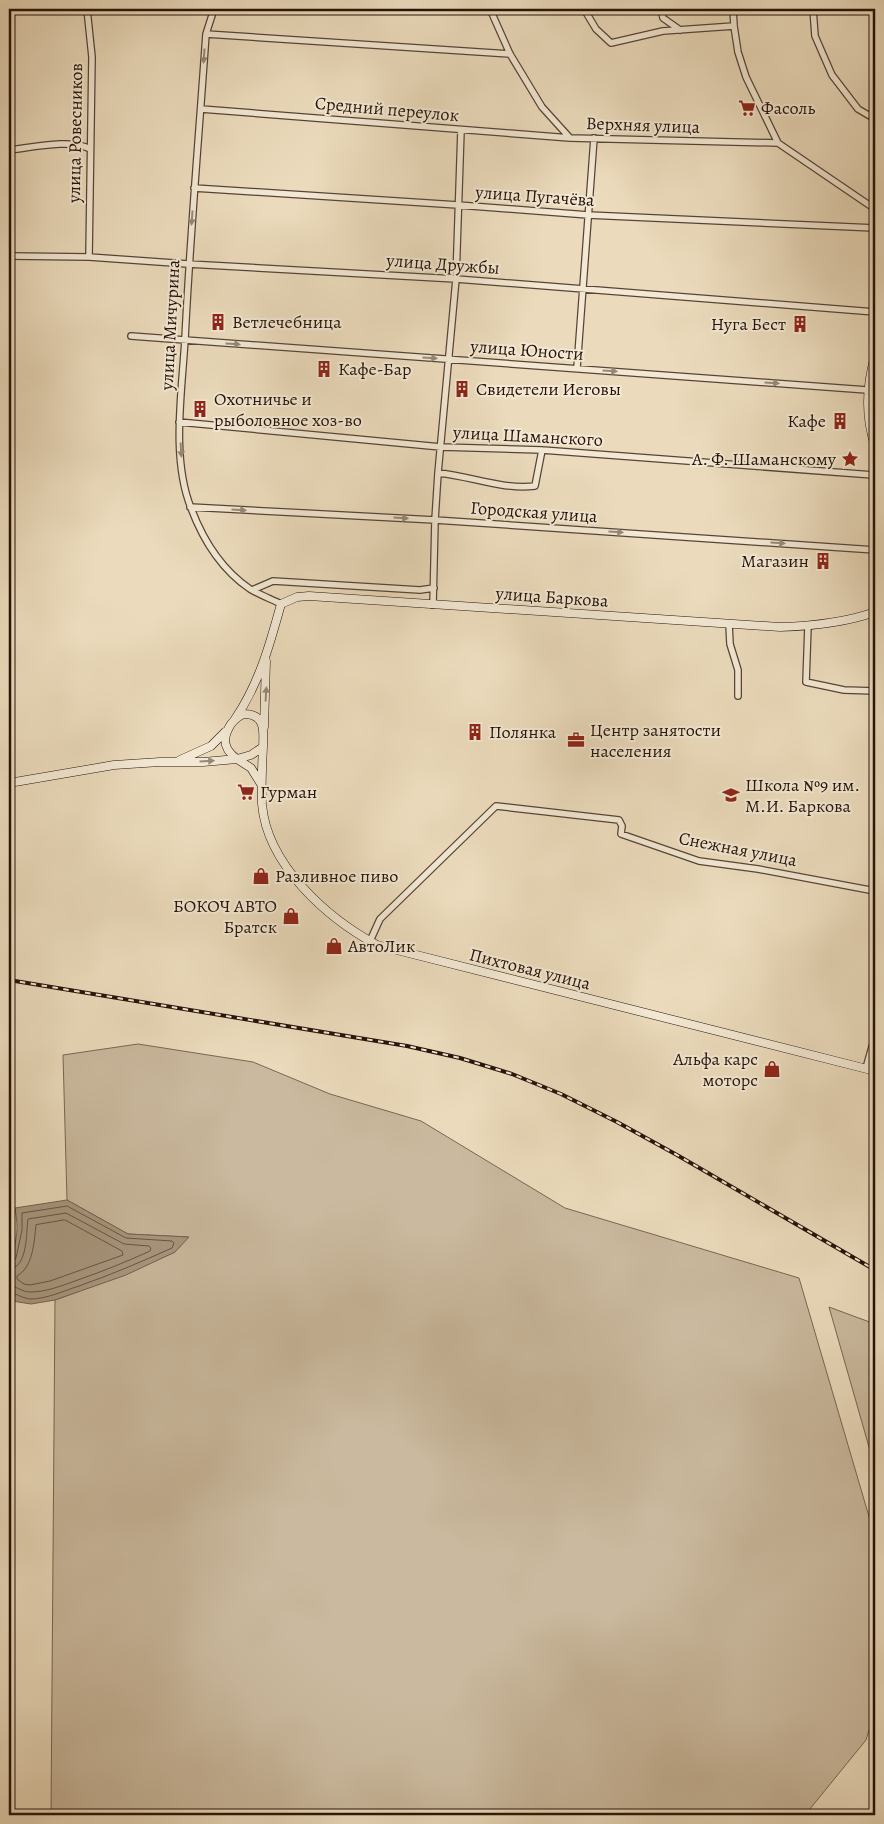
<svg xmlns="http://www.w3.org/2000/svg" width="884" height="1824" font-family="Alegreya,serif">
<rect width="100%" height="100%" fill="#ebdbbc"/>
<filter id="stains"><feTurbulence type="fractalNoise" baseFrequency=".004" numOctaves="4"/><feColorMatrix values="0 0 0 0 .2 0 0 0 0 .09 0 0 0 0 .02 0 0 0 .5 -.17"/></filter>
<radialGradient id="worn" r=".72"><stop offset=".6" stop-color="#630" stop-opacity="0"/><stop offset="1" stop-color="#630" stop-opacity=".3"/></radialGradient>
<path fill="#cab99e" stroke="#786654" d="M138,1044l115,18 77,32 91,27 144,87 234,70 76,259v173l-9,30 -61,75h-754l4,-515 71,-26 49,-22 13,-15 -60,-3 -61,-34 -4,-145z
M829,1307l46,17v144z"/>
<path fill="#a8977f" stroke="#746250" d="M67,1200l61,34 61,3 -14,15 -49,23 -71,25 -24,4 -19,-3c-9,-28 4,-47 5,-73 0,-7 -1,-13 -2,-20z"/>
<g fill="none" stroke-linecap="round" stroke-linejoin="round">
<path stroke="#675444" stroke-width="1" d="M65,1220l57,31 1,4 -73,26 -20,4 -6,-1 -7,-5v-3c16,-9 17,-33 19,-51z
M9,1263l4,-1 3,-4 6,-28v-17l45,-7 59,32 46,3 2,2 -2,5c-31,14 -62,27 -93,38 -16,5 -32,13 -49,13 -9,-1 -14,-6 -21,-7
M9,1269c19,-1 17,-36 19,-50l38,-6 58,31 25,2 2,2 -1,3c-24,11 -49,21 -75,30 -14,5 -29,11 -45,11 -8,0 -13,-6 -21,-6"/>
<g stroke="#574436" stroke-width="8">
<path id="street" d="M87,9l5,48 -3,200
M214,9l-8,25c-7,101 -16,203 -21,305 -3,53 -14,119 6,169 12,32 31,62 59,81 10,6 21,10 31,15
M490,9l20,45 32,53 28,31 208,5
M584,9l12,20 15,14 52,-12 71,-5
M661,9l2,9 17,12
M733,9l1,17 4,26 8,25 32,66 97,66
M813,9l2,27 17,39 26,34 17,10
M206,34l304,20
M201,109l369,29
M9,150c20,-2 63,-12 81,-1
M194,188l264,17 130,10 287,13
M9,256l80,1 99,7 268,15 419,33
M131,336l736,54
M577,368l17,-230
M179,422l262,25 101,3 331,25 2,-1
M438,473c33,3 64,17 97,13l7,-36
M190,507l245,13 440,30
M252,590l21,-9 147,9 14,-2
M433,605l2,-85 3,-47 18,-194 5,-149
M729,624l1,20 8,26v26
M808,626l-2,56 38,8 31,1
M370,941l10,-22 116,-113 123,14 3,6 -1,8 78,27 59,8 117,22
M866,1068l9,-32"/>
</g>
<g stroke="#261209" stroke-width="9">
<path id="secondary" d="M875,356c-9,31 -10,60 0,90
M244,714c21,0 20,16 19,33l-12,8 -14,4c-14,-10 -15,-21 -6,-35 4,-5 7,-8 13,-10z
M235,719c24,-35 35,-75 46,-115l16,-7 12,-1 471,31c33,-1 64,-4 95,-15
M264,727l2,-66
M263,747c-1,19 -2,38 -1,57 5,61 65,114 115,141l498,126
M180,760l31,-14 14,-14
M9,783l105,-18 46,-3h43l34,-3 14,9 10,16"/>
</g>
<use href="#street" stroke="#f2e8d3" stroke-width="5.5"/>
<use href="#secondary" stroke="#f2e8d3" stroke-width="8"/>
<g stroke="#261209" stroke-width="4">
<path id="rail" d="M9,980l398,66 53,12 52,16 49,20 56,28 60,33 198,115
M869,1815l6,-11"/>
</g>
<use href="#rail" stroke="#f2e8d3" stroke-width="2" stroke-dasharray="5.5" stroke-linecap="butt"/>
</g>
<defs><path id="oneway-solid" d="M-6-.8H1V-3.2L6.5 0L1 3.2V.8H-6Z" transform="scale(1.25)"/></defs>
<g fill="#968878">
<use href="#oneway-solid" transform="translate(204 56) rotate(94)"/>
<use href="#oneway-solid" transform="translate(192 218) rotate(94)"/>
<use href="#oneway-solid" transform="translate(233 344) rotate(4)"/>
<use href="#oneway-solid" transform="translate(430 358) rotate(4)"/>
<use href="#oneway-solid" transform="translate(610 371) rotate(4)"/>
<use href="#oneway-solid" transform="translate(772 383) rotate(4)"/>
<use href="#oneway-solid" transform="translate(181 450) rotate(87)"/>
<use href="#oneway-solid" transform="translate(239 510) rotate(3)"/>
<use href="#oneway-solid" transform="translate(401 518) rotate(3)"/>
<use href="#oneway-solid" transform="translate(616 532) rotate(4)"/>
<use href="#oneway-solid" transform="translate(778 543) rotate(4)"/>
<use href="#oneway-solid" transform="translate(266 694) rotate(-87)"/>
<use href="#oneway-solid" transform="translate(207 761) rotate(-3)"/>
</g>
<defs>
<g id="supermarket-bare" transform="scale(1.35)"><path d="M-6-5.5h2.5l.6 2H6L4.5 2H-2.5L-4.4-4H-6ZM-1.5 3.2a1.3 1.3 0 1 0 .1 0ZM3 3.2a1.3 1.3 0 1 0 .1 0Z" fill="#8f2418" stroke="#f2e8d3" stroke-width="2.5" paint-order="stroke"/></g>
<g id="building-bare" transform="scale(1.35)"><path d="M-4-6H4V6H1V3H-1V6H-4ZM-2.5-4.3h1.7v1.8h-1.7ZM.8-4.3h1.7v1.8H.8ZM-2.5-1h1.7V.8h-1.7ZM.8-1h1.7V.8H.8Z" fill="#8f2418" stroke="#f2e8d3" stroke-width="2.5" paint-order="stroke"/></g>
<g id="sight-bare" transform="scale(1.35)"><path d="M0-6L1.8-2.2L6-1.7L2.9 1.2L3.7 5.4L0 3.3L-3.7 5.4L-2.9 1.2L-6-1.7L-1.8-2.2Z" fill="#8f2418" stroke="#f2e8d3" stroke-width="2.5" paint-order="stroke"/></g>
<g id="office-bare" transform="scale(1.35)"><path d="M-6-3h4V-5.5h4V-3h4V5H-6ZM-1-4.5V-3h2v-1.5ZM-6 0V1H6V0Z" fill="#8f2418" stroke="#f2e8d3" stroke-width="2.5" paint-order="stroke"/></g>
<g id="school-bare" transform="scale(1.35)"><path d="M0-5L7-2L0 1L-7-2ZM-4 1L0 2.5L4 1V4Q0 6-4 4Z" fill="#8f2418" stroke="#f2e8d3" stroke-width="2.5" paint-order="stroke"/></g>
<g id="shop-bare" transform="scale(1.35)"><path d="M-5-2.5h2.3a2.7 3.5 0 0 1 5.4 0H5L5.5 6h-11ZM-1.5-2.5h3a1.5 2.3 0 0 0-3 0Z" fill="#8f2418" stroke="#f2e8d3" stroke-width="2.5" paint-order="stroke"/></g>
</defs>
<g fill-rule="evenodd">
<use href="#supermarket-bare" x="747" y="108"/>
<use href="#building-bare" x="218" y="322"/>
<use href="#building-bare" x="800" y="324"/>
<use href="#building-bare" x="324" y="369"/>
<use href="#building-bare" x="462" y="389"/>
<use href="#building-bare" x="200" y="409"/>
<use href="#building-bare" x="840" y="421"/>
<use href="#sight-bare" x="850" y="459"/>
<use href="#building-bare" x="823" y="561"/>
<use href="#building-bare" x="475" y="732"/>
<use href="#office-bare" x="576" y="740"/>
<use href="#supermarket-bare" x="246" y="792"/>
<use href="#school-bare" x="731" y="795"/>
<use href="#shop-bare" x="261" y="876"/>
<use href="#shop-bare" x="291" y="916"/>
<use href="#shop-bare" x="334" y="946"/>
<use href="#shop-bare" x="772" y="1069"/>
</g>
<g text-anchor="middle" stroke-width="4" stroke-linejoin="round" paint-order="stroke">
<g font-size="18" fill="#261209" stroke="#f2e8d3" text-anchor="start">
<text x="761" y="114">Фасоль</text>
<text x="232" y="328">Ветлечебница</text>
<text x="786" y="330" text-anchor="end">Нуга Бест</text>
<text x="338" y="375">Кафе-Бар</text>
<text x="476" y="395">Свидетели Иеговы</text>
<text x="214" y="405">Охотничье и<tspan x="214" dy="21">рыболовное хоз-во</tspan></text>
<text x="826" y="427" text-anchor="end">Кафе</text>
<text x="836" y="465" text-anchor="end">А. Ф. Шаманскому</text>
<text x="809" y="567" text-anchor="end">Магазин</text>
<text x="590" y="736">Центр занятости<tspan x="590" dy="21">населения</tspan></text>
<text x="489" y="738">Полянка</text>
<text x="745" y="791">Школа №9 им.<tspan x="745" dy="21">М.И. Баркова</tspan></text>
<text x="260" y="798">Гурман</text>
<text x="275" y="882">Разливное пиво</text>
<text x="277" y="912" text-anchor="end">БОКОЧ АВТО<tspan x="277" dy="21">Братск</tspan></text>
<text x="348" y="952">АвтоЛик</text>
<text x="758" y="1065" text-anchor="end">Альфа карс<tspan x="758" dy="21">моторс</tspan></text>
</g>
<g font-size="18" fill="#261209" stroke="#f2e8d3">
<text transform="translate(387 109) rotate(5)" y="6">Средний переулок</text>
<text transform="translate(643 125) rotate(2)" y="6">Верхняя улица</text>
<text transform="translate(75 133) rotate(-89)" y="6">улица Ровесников</text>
<text transform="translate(535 196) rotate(4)" y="6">улица Пугачёва</text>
<text transform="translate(443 264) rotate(4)" y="6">улица Дружбы</text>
<text transform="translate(170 325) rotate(-87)" y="6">улица Мичурина</text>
<text transform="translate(527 350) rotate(4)" y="6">улица Юности</text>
<text transform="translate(528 436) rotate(3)" y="6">улица Шаманского</text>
<text transform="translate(534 512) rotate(4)" y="6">Городская улица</text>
<text transform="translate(552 597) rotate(4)" y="6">улица Баркова</text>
<text transform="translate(738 849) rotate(11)" y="6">Снежная улица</text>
<text transform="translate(530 969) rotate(14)" y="6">Пихтовая улица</text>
</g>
</g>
<rect width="884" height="1824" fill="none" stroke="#ebdbbc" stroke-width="30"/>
<rect x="10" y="10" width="864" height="1804" fill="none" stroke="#261209" stroke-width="2.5"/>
<rect x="15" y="15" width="854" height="1794" fill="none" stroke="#261209"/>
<rect width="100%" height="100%" filter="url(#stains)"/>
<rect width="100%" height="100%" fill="url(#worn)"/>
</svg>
